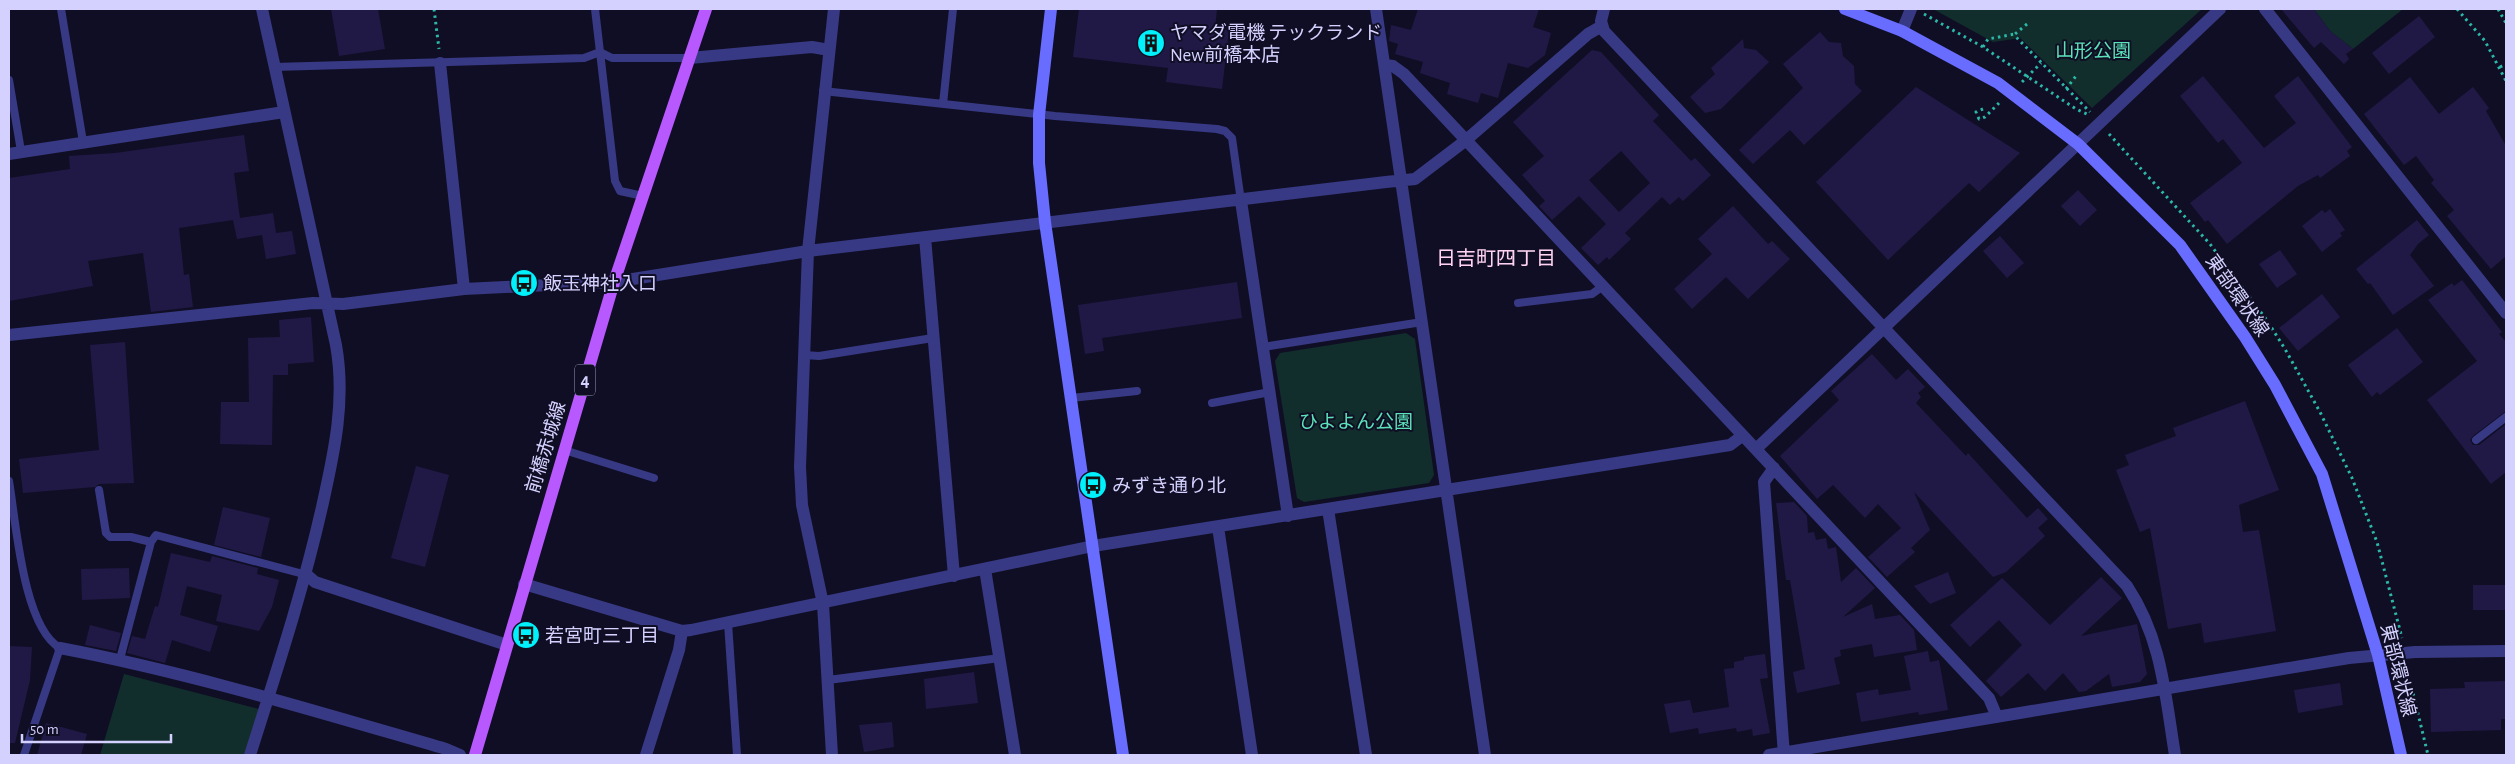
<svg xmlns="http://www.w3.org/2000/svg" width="2515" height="764" font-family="'Alegreya Sans','Noto Sans JP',sans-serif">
<rect width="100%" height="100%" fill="#100e24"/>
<path fill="#112e2c" d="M1933,9h269l-110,99 -74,-72 -4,3 -21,3z
M2314,9h89l-50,40 -23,-18z
M1406,333l9,6 19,136 -5,8 -125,19 -7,-4 -22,-137 5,-8z
M124,674l135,35 -15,46h-144z"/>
<path fill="#201946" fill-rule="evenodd" d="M331,9h47l7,40 -46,7z
M1079,9h138l-2,20 14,1 -7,59 -56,-7 2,-14 -95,-11z
M1418,9h121l-6,18 18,6 -6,22 -17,13 -20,-5 -10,35 -17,-5 -3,10 -31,-9 3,-11 -30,-10 3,-11 -28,-8 3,-10 -9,-3 2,-16 20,5z
M2281,9h33l16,22 23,18 -7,5 3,5 -5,5 -23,-22 -7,6z
M2419,16l16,21 -46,37 -17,-21z
M1820,32l9,10 12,1 2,13 11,10 1,18 7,7 -58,54 -14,-15 -37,34 -14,-14 64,-62 -20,-24z
M1743,39l1,9 12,2 13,12 -48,47 -16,4 -15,-16 25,-23 -4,-6z
M1592,50l9,2 58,63 -6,6 38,40 4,-3 16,17 -28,26 -4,-4 -9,8 -8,-8 -37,36 6,6 -22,21 -2,-3 -9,8 -17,-17 25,-24 -27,-28 -27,24 -13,-14 6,-5 -23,-26 22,-19 -31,-34zM1621,151l29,32 -31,29 -30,-32z
M2203,76l61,72 32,-25 -22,-27 24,-20 54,71 -5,4 3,5 -30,22 -2,-3 -20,11 -71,58 -19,-24 -3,2 -15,-19 52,-40 -19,-24 -5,4 -38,-47z
M2410,77l29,37 34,-27 16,21 -3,3 20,35v110l-15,13 -44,-53 7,-6 -23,-27 3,-3 -18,-24 -12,9 -40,-51z
M1916,87l104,66 -41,39 -10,-9 -81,77 -72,-78z
M244,135l5,36 -15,2 6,45 33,-5 3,20 16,-2 4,23 -30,5 -4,-24 -25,4 -4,-19 -54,8 5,47 5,-1 4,33 -42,5 -8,-59 -55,8 5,25 -84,15v-123l61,-9 -1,-13 46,-3z
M2078,190l19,20 -17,16 -19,-20z
M1733,206l35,38 4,-3 18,18 -42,40 -22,-22 -34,32 -18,-20 38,-35 -14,-15z
M2330,209l15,21 -5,3 2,3 -20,16 -20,-26 20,-16 3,3z
M2417,220l12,15 -11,9 -8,11 24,31 -41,29 -23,-32 -2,1 -12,-15z
M2000,236l24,27 -17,15 -24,-27z
M2280,250l17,24 -20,14 -18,-24z
M2462,280l40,52 -3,2 7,8v69l-33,25 -3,4 3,5h6l27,-21v48l-15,12 -64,-84 50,-39 -49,-61 24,-17 2,3z
M1237,282l5,36 -140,20 2,13 -19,3 -7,-49z
M2322,294l18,23 -42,34 -19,-23z
M311,317l3,45 -26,2v11h-15l-1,70 -52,-1 1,-42h28l-1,-64 32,-1 -1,-17z
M2397,328l26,34 -43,33 -3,-3 -5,5 -24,-32z
M125,342l9,141 -35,1 -4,3 -72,6 -4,-34 80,-9 -9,-105z
M1872,354l24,26 12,-11 17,18 -7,6 3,4 -5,6 50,53 2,-3 59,65 11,-10 10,11 -10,9 7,8 -39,36 -13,5 -79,-85 16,38 -19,18 4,4 -28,25 -19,-20 33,-29 -23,-24 -13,14 -32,-33 -16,14 -37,-43 59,-56 -8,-9z
M2245,401l34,89 -40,15 4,27 16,-2 17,101 -72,12 -3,-20 -33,6 -18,-101 -10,4 -24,-62 13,-5 -4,-10 51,-19 -3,-8z
M416,466l33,9 -24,92 -34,-9z
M1794,502l13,14 1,17 6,-1 2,8 10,-2 2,11 8,-2 5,35 15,-14 19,20 -32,29 29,-13 3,15 25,-4 14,15 3,20 -43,7 -2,-13 -32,6 1,6 -7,2 6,26 -43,9 -4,-21 12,-3 -15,-89h-4l-10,-77z
M223,507l47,11 -9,39 -47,-12z
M171,553l39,9 2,-6 46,12 -1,6 22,6 -7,27 -13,24 -43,-10 6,-26 -35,-9 -7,29 38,11 -8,26 -38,-12 -7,23 -38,-10 5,-17 13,3 10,-33 3,1z
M129,568l1,30 -48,2 -1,-31z
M1948,572l8,21 -26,11 -16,-18z
M2101,577l21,21 -41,38 56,-12 10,50 -7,8 -28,5 -3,-13 -23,17 -7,1 -16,-19 -18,18 -17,-18 -27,24 -15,-16 36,-36 -23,-25 -29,27 -20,-22 52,-47 48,47z
M2473,585h33v25h-33z
M90,625l31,8 -5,18 -31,-6z
M9,646l23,1 -2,33 -15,63h-6z
M1928,651l2,11 9,-2 9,50 -29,5 -1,-3 -57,10 -5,-29 22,-4 1,6 32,-5 -7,-34z
M1765,654l3,24 -8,1 10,54 -17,3 -1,-7 -15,3 -1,-4 -37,6 -1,-6 -28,5 -6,-29 26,-4 3,13 36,-6 -5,-38 10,-1v-6l10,-2v-3z
M974,672l4,31 -52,6 -2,-30z
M2505,681l1,38h-5v11l-70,2 -1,-43 35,-1 -1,-6z
M2340,683l3,22 -45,8 -4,-23z
M892,722l2,25 -30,5 -5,-27z
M46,723l41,11 -6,21h-44z"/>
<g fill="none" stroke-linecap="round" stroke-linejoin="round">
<path stroke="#2cb8a9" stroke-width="3" stroke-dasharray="2.5 4" stroke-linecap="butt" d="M434,9l5,40
M2457,9l28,32 21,40
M2498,9l8,14
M1924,14l59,33 93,62 11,5
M2027,24l-12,10 1,3 74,75
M1983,47l5,-8 27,-5
M2500,67l6,-3
M2022,82l19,-19
M2066,89l10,-13
M1983,109l-7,3 3,7 6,-2 14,-14
M2109,134l101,110 56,75 19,30 35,63 32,66 25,64 25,96
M2407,668l21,87"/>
<path stroke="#383984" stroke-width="8" d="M61,9l22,133
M595,9l20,172 5,10 23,5
M274,67l310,-9 16,-6 12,6h78
M9,80l12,71
M823,91l232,25 162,13 8,2 7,7 9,63
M943,104l10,-95
M1518,303l74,-9 11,-8
M1263,347l159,-25
M804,355l15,1 114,-18
M1071,398l66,-7
M1212,403l58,-11
M2476,440l30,-23
M564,450l90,28
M9,481c7,41 14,146 51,167l-36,107
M99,490l7,43 4,4h21l20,5
M728,623l9,132
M120,659l31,-117 5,-7 151,40
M828,680l172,-22"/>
<path stroke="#383984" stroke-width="12" d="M1376,9l109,746
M1604,9l-3,12 3,10 523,555c35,53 38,108 48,169
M2265,9l241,304
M1902,31l9,-22
M690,58l122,-11 17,3
M440,63l24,226
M1385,65l8,1 11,8 585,624 8,19
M9,154l275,-42
M1241,201l47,315
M925,237l29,339
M9,335l304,-32 30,1 121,-15 150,-7 194,-31 578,-69 29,-3 50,-38 123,-107 14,-8
M1756,449l464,-440
M1774,468l-10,14 20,273
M1328,509l38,246
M1218,527l34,228
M985,569l30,186
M307,575l8,7 192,63
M524,584l158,47 9,-1 402,-84 637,-101 12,-9
M60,648c131,25 258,64 386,101l14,6
M250,755c26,-82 53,-164 72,-248 12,-54 24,-106 14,-162l-74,-336
M646,755l33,-105 3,-19
M832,755l-9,-151 -21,-99 -2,-38 8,-216 26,-242
M1769,755l580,-97 66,-6 91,-1"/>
<path stroke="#686cff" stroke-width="12" d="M1051,9l-12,106v48l6,59 78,533
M1845,9l57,22 96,52 80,61 102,101 65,92 30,48 47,89 56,181 23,100"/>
<path stroke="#b858ff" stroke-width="12" d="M475,755l139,-473 92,-273"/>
</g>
<defs>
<g id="building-disc" transform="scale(1.4375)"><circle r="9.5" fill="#00f0fc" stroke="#100e24"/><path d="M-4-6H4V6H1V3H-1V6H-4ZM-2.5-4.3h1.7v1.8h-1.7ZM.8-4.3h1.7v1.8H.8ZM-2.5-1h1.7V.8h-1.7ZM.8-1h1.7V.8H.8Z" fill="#111"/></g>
<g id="bus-disc" transform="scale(1.4375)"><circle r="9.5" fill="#00f0fc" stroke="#100e24"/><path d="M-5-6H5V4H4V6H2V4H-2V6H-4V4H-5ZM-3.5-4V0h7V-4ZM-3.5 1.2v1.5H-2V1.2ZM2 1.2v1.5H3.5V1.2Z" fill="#111"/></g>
</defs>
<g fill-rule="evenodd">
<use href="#building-disc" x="1151" y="43"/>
<use href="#bus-disc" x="524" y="283"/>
<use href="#bus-disc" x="1093" y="485"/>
<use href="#bus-disc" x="526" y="635"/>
</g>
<g text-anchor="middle" stroke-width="4" stroke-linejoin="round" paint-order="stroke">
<rect fill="#100e24" stroke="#9996bd" stroke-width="1" x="575" y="364.5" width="20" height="31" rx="4"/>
<g font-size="18" font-weight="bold" fill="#d4d1ff">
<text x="585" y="386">4</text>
</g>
<g font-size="19" fill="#d4d1ff" stroke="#100e24" text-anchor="start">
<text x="1170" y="39">ヤマダ電機 テックランド<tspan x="1170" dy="22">New前橋本店</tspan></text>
<text x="543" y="290">飯玉神社入口</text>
<text x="1112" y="492">みずき通り北</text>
<text x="545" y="642">若宮町三丁目</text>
</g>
<g font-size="19" fill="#5ae2b9" stroke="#100e24">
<text x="2093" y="57">山形公園</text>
<text x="1356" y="428">ひよよん公園</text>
</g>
<g font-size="19" fill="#d4d1ff" stroke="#100e24">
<text transform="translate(2238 295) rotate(55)" y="7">東部環状線</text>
<text transform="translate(545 447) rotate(-73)" y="7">前橋赤城線</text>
<text transform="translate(2399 670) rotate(76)" y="7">東部環状線</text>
</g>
<g font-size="20" fill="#ffd3f1" stroke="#100e24">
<text x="1496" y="265">日吉町四丁目</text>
</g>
</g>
<rect width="2515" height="764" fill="none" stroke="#d4d1ff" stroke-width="20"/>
<path d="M22 734v8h149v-8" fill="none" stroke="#d4d1ff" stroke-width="2.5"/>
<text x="30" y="734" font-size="15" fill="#d4d1ff" stroke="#100e24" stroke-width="4" paint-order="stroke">50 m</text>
</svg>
